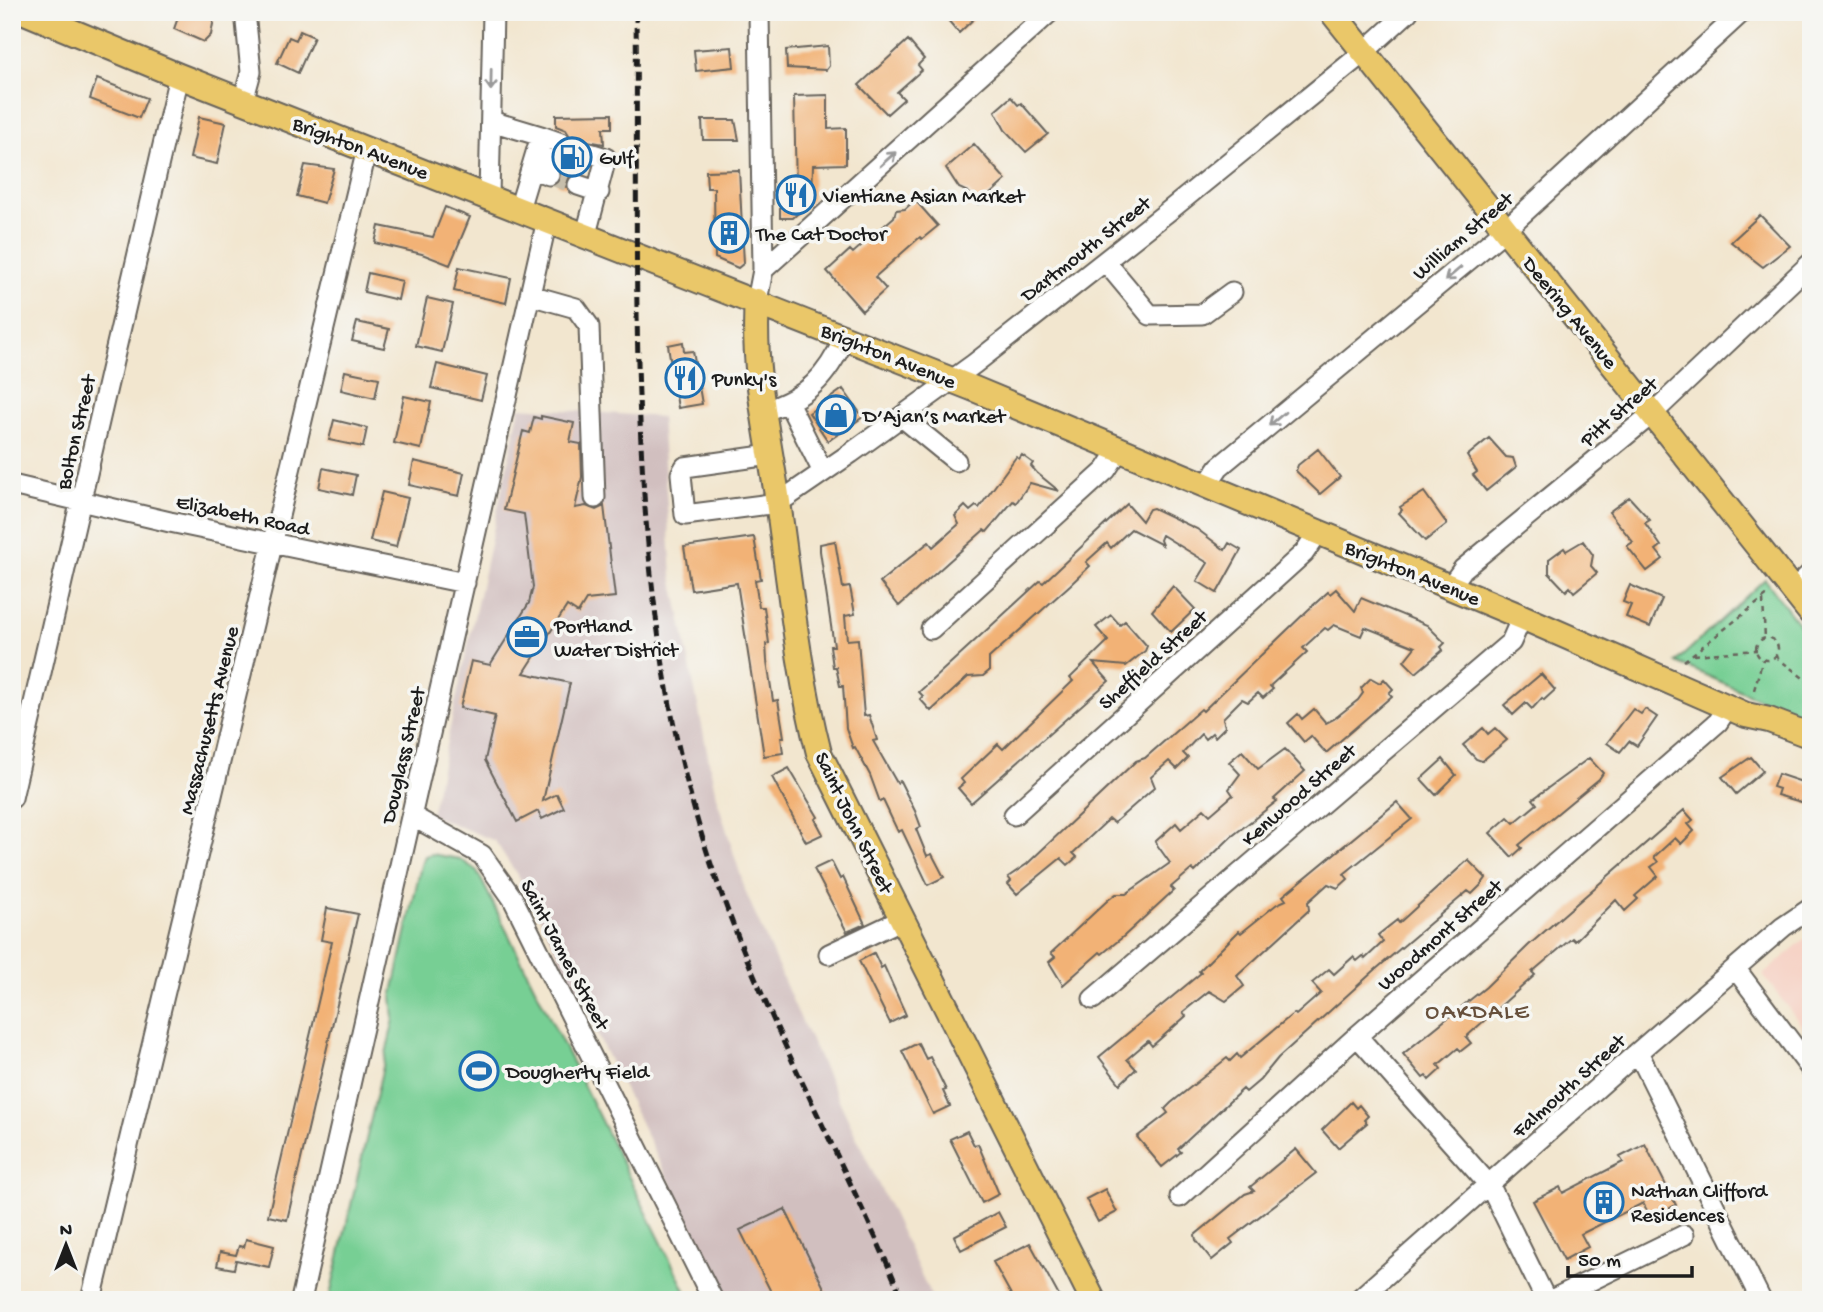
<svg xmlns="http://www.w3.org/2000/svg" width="1823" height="1312" font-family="'Gochi Hand',sans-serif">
<rect width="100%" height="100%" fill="#f6f6f2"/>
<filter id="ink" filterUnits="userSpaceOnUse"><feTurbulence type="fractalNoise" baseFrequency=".0143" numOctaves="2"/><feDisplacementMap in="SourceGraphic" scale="14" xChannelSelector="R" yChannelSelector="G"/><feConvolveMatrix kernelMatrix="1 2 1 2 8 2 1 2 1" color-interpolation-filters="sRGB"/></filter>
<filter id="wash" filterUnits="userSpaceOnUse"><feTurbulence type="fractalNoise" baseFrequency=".00686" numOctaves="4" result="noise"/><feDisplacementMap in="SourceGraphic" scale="28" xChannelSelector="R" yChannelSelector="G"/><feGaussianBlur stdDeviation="1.57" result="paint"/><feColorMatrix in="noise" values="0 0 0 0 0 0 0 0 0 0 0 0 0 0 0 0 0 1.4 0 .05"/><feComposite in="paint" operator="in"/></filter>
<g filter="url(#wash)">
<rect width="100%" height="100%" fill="#f2e6cf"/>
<path fill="#f6d2c5" d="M1811,933v105l-48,-63z"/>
<path fill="#d1bfbf" d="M520,407l141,10 11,159 44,220 30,97 51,118 136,289h-206l-202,-413 -30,-46 -64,-26z"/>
<path fill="#77cf94" stroke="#4a7658" stroke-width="2" d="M1765,579l46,62v81l-135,-60z
M431,854l29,5 17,12 213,429h-361l65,-281 -2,-22 29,-132 4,-9z"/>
<g id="blocks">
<path fill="#f2b276" d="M180,12h22l12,6 -3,17 -7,7 -30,-13z
M954,12h27l-22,21 -12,-14z
M300,31l14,6 -16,36 -21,-10 12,-26 7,3z
M908,40l16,19 -6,6 4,5 -25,22 7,7 -17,15 -28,-29z
M828,46l1,20 -3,4 -39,-2 -1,-18z
M732,47l2,20 -38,4 -2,-21z
M97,79l50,19 -8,20 -49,-19z
M828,95v34l18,-1v36l-33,1 -1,35 -19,18h-13v-28h16l-2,-94z
M1011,97l7,8 3,-2 27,31 -22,18 -21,-22 -10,-19z
M612,114v14h-9l1,16 -16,-3 -9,8 -1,7 8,8 -4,9 -13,3 -3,11 -9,-3 9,-20 -2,-9 8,-7 1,-7 -7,-11 -10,-4v-11z
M199,117l27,6 -9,41 -27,-6z
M702,120h33l4,20h-36z
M974,144l32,36 -27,24 -11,-12 -9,-4 -13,-20z
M305,165l29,4 -10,34 -27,-7z
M739,170l5,93 -6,5 -23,-10 -1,-70h-7l-1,-17z
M915,200l23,26 -16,13 -2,-2 -45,40 11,12 -24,22 -35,-40 23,-21 3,3 41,-36 2,-7 9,-1z
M445,207l25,10 -20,48 -28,-11 -47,-11 4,-17 54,11z
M1760,215l30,31 -27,21 -32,-25z
M459,267l52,11 -5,25 -52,-12z
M368,273l34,8 -4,19 -34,-8z
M427,298l26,6 -11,48 -26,-6z
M357,322l32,7 -5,19 -32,-7z
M683,342l1,10 9,-1 9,53 -24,4 -10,-63z
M437,364l50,12 -6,24 -50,-12z
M345,371l34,7 -4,20 -34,-8z
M843,389l20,28 -35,24 -19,-28z
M404,396l27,6 -10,47 -27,-6z
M541,416l33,7 -4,19 11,2 1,33 -7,31 11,-2 10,4 8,-4 11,91 -29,3 -8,13 -11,-7 -43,67 46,10 -27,118 14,-7 7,14 -22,11 -4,-8 -21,11 -32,-62 10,-44 -35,-8 11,-47 19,4 39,-62 4,-16 -9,-73 -20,-4 19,-79 7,2 4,-16 7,2z
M334,420l33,8 -4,19 -34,-7z
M1489,438l17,19 7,1 3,9 -30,24 -13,-16 4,-3 -10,-16z
M1318,449l22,28 -20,17 -24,-23 2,-6z
M1022,455l11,8 -2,3 6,7 22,18 -29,-8 -14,20 -3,-2 -26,31 -3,-2 -85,76 -19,-24 49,-40 4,5 26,-23 -4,-8 10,-10 5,5 6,-5 3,2 37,-51 3,2z
M414,461l50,12 -5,23 -50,-11z
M323,468l33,7 -4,20 -33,-7z
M382,492l26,6 -12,49 -26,-6z
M1424,492l23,32 -22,17 -26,-28 3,-3 -2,-3z
M1629,497l21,23 -5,3 16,23 -5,4 7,9 -16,12 -20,-25 6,-4 -24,-30z
M1127,504l15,17 7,-12 4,-1 44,21 28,21 4,-7 12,7 -24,43 -20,-12 11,-18 -46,-28 -2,5 2,5 -31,-16 -20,19 -4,-5 -21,19 4,4 -20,19 -81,73v13l-6,5 -15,1 -37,34 -11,-12 3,-3 -4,-4 121,-111 3,2z
M754,537l7,42 -6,1 4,27h5l5,36 -3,1 1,17 6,40 5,-1 6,37h-3l2,16 -19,3 -27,-173 -46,7 -7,-43z
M835,541l8,47 7,-1 5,27 -10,2 2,24 11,-1 6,77 5,-1 8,25 -4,1 24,42 3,-2 15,30 6,16 -5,2 11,27 5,-2 12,23 -16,8 -26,-55 -4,2 -15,-32 -3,2 -10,-27 -15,-28 -2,1 -7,-20 -3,-42h-3l-4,-19h-3l-3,-21h4l-14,-95v-7z
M1583,541l10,14 -2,11 6,7 -23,19 -4,-5 -4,4 -17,-18v-14l15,-11 2,3z
M1630,585l32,14 -12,28 -24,-10 5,-12 -8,-3z
M1173,586l22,23 -24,23 -19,-21z
M1336,589l19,22 6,-13 66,27 18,18 -4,4 2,3 -27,23 -12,-12 11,-14 -50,-20 -4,9 -27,-11 -6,5 -3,-2 -22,20 4,4 -37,34 3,3 -10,9 -5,-5 -10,9 -6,-3 -19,19 2,9 -10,10 -3,-4 -7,6 -4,-5 -18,19 5,5 -11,11 -8,-8 -18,16 4,10 -41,36 -5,-4 -36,34 4,4 -9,8 -7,-7 -44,36 -9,-10 3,-3 -3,-4 19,-13 109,-103 9,-3 56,-49 2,2 105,-101 20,-18 2,2z
M1111,615l9,10 5,-4 22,25 -2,5 -19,15 -33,-3 16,18 -138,122 -13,-15 6,-5 -3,-4 37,-35 5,5 70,-68 -3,-3 38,-37 -12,-14z
M1541,674l14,16 -11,10 -2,-2 -10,11 -6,-6 -13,12 -9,-10z
M1371,678l9,5 4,-4 9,10 -4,4 3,3 -66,57 -15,-17 -7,6 -16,-19 10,-9 4,5 12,-10 12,14 8,-4 24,-19 5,-7 -2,-5z
M1633,709l8,5 4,-5 12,8 -20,29 -8,-5 -9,11 -13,-9z
M1483,728l5,6 7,-6 12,12 -25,21 -6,-2 -13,-14z
M1285,749l20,22 -31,28 3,2 -46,36 -36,35 -3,-3 -21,18 3,3 -50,46 -22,18 -2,-2 -37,33 -14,-23 6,-5 -4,-4 57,-53 8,-6h10l44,-31 -15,-21 21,-19 5,6 23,-20 6,6 23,-20 -4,-6 11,-15 -11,-12 13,-11 16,18z
M1751,757l12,14 -27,23 -14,-17z
M1589,758l14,15 -4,6 -80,66 3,3 -10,9 -22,-24 18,-16 6,6 23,-19 -4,-5z
M1443,759l13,16 -20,20 -15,-16z
M789,768l29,49 -3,2 8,15 -17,8 -34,-65z
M1778,774l33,11v20l-34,-10 2,-6 -6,-2z
M1397,802l15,17 -62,50 -6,5 4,5 -10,9 -10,-4 -20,18 1,8 -72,66 7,10 -18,15 -17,-10 -26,21 3,4 -34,30 -4,-5 -21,18 9,10 -16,15 -21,-27 102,-84 -2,-2 40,-40 2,2 36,-29 9,-4 -3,-4z
M1684,810l9,10 -5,4 6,7 -13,13 -6,-6 -21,19 4,5 -7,5 7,9 -23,20 3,3 -13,12 -9,-11 -41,41 -3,-3 -40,34 3,3 -69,62 5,6 -10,8 -3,-3 -20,17 3,4 -12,11 -3,-4 -3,2 -20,-24 83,-67 43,-42z
M1468,860l18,18 -5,7 -9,9 -4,-3 -93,79 -97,88 -18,22 -14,12 -3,-3 -65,60 3,3 -19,15 -25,-30 31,-24 -3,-4 6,-6 56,-45 3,3 7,-7 3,4 54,-45 2,2 25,-22 -9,-10 17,-14 5,5 19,-17 4,4 6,-5 2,3 18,-17 -5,-7 19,-15 2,3z
M831,861l9,18 3,-2 22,47 -18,8 -33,-63z
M327,908l31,6 -71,306 -19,-4 64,-274 -11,-2z
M874,953l7,15 3,-2 22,49 -16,8 -31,-62z
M918,1043l8,16 4,-2 16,33 -3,1 7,15 -17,8 -31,-63z
M1351,1102l5,6 3,-3 9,11 -4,4 3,3 -29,25 -16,-18z
M967,1131l7,14 4,-1 21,50 -17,9 -32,-64z
M1645,1144l31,61 -25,13 -8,-15 -62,31 7,13 -24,13 -31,-59 27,-14 3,6 60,-31 -3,-5z
M1296,1149l20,24 -86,66 3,4 -21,17 -16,-20 -1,-5 50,-41 9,-3 -4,-4z
M1105,1189l12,23 -19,10 -12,-23z
M785,1209l45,91h-55l-35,-70z
M998,1212l8,15 -45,23 -7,-14z
M246,1239l28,7 -5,21 -33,-7 -2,9 -17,-3 3,-14 16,3 3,-9 5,1z
M1030,1243l29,53 -8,4h-37l-21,-38z"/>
</g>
</g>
<g filter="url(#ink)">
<use href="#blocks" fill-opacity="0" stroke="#67635b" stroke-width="2"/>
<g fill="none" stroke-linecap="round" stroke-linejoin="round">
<path stroke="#c7beab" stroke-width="19" stroke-dasharray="19 10" stroke-linecap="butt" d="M561,143l29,10
M554,161l29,9
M549,175l29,10"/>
<g stroke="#67635b" stroke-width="23">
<path id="minor" d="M243,101l8,-29 -6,-60
M491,121l50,15 -22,73
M541,136l20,7
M536,155l18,6
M532,169l17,6
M578,185l21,7
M489,197l4,-185
M586,234l20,-76 -16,-5
M1105,261l45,54 52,-1 30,-22
M763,270l287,-258
M530,295l46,13 13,18 6,172
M757,301l6,-31 -4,-258
M788,402l35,70
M764,411c43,-13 63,-34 81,-74
M902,417l54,44
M770,455l-85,12 -4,7 4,41 93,-12 73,-50 123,-89 196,-154 193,-157 45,-41
M12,485l158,37 295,61
M1206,486l13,-19 286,-237 237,-218
M1450,587l13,-18 190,-156 158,-150
M1792,591l19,-18
M931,629l175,-159 13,-20
M12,798l167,-722
M1014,815l290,-262 13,-19
M412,816l70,39 31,44 200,401
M829,954l74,-35
M1735,968l76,101
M1093,999l418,-357 11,-25
M1357,1036l133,150 56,114
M1638,1052l123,248
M1180,1197l177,-161 361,-314 10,-15
M91,1300l276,-1151
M301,1300l246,-1080
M1358,1300l280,-248 145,-125 28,-19
M1551,1300l133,-65"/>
</g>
<g stroke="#67635b" stroke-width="28">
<path id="major" d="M25,12l154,64 793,312 550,229 224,98 23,5 42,16
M1332,12l479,601
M757,301c-5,68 11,134 21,201 12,84 20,169 41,251l274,547"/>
</g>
<path stroke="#67635b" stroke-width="2.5" stroke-dasharray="5 5" stroke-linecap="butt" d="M1763,600l2,39
M1756 649a11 11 0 1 1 22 0a11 11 0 1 1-22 0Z
M1694,655l63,-5
M1775,656l36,28
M1684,661l85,-67
M1754,690l9,-31"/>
<use href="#minor" stroke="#fff" stroke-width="19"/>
<use href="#major" stroke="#eac769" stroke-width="24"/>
<path stroke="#1c1c1c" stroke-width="5" stroke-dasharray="10 5" stroke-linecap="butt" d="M636,12c3,281 -15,590 77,858 51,148 129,286 190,430"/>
</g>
<defs><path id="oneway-shaft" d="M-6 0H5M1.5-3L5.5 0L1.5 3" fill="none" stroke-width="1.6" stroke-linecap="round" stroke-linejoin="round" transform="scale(1.75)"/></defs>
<g stroke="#999">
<use href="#oneway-shaft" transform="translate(491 80) rotate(91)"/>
<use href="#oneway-shaft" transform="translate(888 159) rotate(-42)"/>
<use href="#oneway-shaft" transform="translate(1453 274) rotate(140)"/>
<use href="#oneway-shaft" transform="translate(1277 419) rotate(140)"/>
</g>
</g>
<defs>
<g id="fuel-ring" transform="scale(2.0125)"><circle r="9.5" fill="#f6f6f2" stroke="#1f6fb2" stroke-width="1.5"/><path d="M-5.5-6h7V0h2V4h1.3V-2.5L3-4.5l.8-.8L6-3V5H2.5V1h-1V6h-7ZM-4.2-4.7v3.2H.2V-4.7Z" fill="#1f6fb2"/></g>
<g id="restaurant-ring" transform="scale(2.0125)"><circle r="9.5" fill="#f6f6f2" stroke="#1f6fb2" stroke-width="1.5"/><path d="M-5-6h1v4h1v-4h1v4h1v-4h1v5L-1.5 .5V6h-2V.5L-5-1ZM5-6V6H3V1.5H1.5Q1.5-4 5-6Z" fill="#1f6fb2"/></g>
<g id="building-ring" transform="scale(2.0125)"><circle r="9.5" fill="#f6f6f2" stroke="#1f6fb2" stroke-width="1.5"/><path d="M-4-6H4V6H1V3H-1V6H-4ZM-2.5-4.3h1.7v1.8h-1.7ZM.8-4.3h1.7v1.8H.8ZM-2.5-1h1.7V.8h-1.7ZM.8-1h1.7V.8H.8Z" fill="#1f6fb2"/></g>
<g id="shop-ring" transform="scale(2.0125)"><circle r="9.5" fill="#f6f6f2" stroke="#1f6fb2" stroke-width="1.5"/><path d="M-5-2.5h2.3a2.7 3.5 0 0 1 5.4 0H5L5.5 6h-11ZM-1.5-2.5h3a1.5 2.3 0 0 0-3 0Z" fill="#1f6fb2"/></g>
<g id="office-ring" transform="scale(2.0125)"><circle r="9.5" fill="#f6f6f2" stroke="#1f6fb2" stroke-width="1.5"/><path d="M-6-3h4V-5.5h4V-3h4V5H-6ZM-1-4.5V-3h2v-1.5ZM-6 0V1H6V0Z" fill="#1f6fb2"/></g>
<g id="stadium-ring" transform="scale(2.0125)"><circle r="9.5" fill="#f6f6f2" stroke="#1f6fb2" stroke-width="1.5"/><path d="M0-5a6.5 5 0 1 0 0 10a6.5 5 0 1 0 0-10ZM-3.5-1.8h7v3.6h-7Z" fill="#1f6fb2"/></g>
</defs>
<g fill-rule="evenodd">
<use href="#fuel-ring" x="572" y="157"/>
<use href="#restaurant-ring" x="796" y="195"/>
<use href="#building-ring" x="729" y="233"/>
<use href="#restaurant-ring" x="685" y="378"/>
<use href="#shop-ring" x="836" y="415"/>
<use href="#office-ring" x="527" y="637"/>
<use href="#stadium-ring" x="479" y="1071"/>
<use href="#building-ring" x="1604" y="1202"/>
</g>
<g text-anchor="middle" stroke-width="7" stroke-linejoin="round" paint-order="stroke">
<g font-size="21" fill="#1c1c1c" stroke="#f6f6f2">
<text transform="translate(361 147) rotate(21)" y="7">Brighton Avenue</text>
<text transform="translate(1462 235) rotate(-40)" y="7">William Street</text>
<text transform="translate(1085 248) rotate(-38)" y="7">Dartmouth Street</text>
<text transform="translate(1571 312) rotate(51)" y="7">Deering Avenue</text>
<text transform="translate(889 355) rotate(22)" y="7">Brighton Avenue</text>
<text transform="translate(1618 411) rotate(-41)" y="7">Pitt Street</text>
<text transform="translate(75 432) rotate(-77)" y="7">Bolton Street</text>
<text transform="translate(243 514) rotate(12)" y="7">Elizabeth Road</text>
<text transform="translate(1413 572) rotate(22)" y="7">Brighton Avenue</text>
<text transform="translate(1152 659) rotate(-42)" y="7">Sheffield Street</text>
<text transform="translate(208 720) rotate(-76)" y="7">Massachusetts Avenue</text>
<text transform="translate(402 755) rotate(-77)" y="7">Douglass Street</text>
<text transform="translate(1298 794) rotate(-41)" y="7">Kenwood Street</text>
<text transform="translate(855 822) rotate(64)" y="7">Saint John Street</text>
<text transform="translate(1439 934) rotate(-41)" y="7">Woodmont Street</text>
<text transform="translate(566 954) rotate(62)" y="7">Saint James Street</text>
<text transform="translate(1568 1085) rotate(-42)" y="7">Falmouth Street</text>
</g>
<g font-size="21" fill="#1c1c1c" stroke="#f6f6f2" text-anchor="start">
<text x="599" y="164">Gulf</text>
<text x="823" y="202">Vientiane Asian Market</text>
<text x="756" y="240">The Cat Doctor</text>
<text x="712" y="385">Punky's</text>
<text x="863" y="422">D’Ajan’s Market</text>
<text x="554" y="632">Portland<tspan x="554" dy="24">Water District</tspan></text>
<text x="506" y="1078">Dougherty Field</text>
<text x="1631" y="1197">Nathan Clifford<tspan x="1631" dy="24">Residences</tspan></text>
</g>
<g font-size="23" letter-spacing="2" fill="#67503c" stroke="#f6f6f2">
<text x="1478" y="1018">OAKDALE</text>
</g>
</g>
<rect width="1823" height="1312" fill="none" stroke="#f6f6f2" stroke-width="42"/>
<g transform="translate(66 1245)" stroke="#f6f6f2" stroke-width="5" paint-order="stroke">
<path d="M0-5L12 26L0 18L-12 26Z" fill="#1c1c1c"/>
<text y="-10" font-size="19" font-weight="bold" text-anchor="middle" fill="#1c1c1c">N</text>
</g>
<path d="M1568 1266v10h124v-10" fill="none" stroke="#1c1c1c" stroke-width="3.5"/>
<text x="1578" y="1266" font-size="21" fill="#1c1c1c" stroke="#f6f6f2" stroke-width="5" paint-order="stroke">50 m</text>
</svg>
